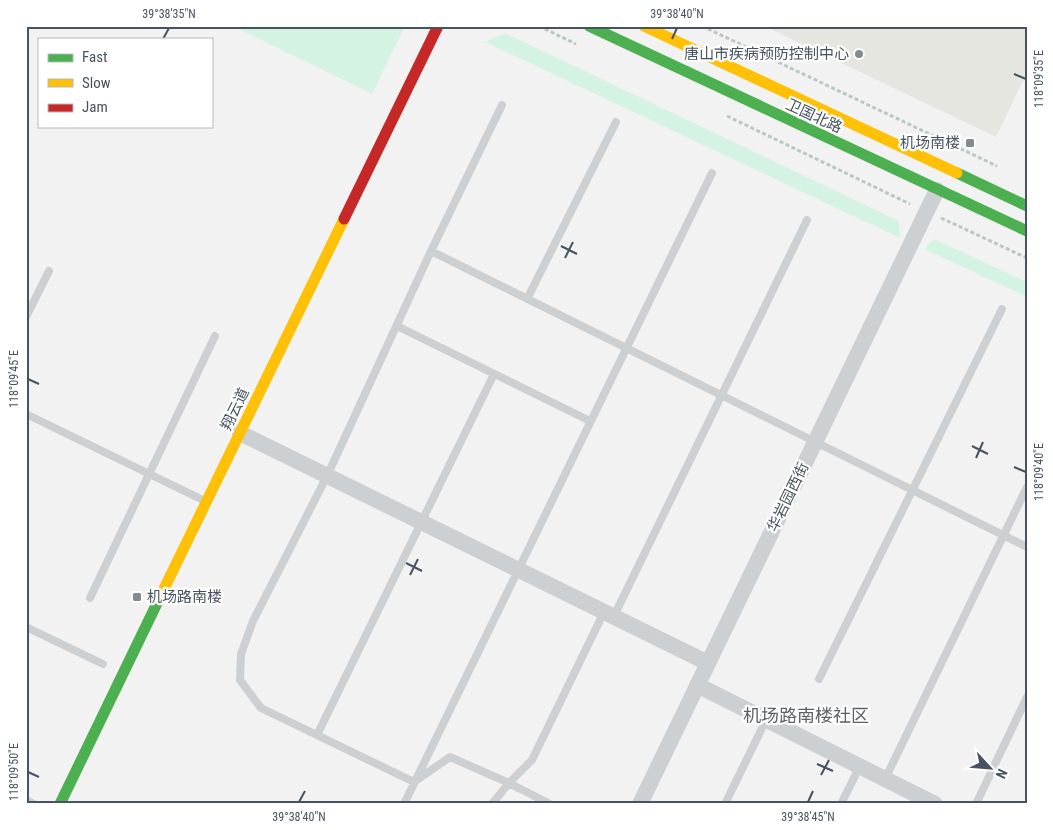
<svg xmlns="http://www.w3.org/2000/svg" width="1053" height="830" font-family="'Roboto Condensed','Noto Sans SC',sans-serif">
<rect width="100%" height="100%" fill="#f2f2f2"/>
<path fill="#e6e6e0" d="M764,26h263v46l-31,65z"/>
<path fill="#d5f3e2" d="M233,26h172l-33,68z
M505,33l394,188 1,17 -415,-196z
M934,239l93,43v15l-103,-48z"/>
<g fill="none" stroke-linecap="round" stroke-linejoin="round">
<path stroke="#bac8c3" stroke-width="3" stroke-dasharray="4 2.5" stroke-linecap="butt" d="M539,26l37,18
M702,26l295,140
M727,116l183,88
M941,218l86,40"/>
<path stroke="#cdd0d3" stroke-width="8" d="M502,105l-71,146 596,296
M431,251l-104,225 -74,145 -12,33 -1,26 21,28 153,74 36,-25 59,26 -17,21
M527,299l89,-177
M26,317l23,-46
M397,326l193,95
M26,414l179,87
M90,598l125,-262
M614,616l193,-396
M26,627l77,37
M819,679l183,-370
M317,735l177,-361
M885,779l142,-292
M26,800l8,4
M404,804l308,-631
M550,804l-41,-21 23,-23 72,-148
M725,804l41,-84
M841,804l19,-38
M976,804l51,-107"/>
<path stroke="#cdd0d3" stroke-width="16" d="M240,433l468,230
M697,685l238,119
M640,804l297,-614"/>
<path stroke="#4caf50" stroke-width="11" d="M589,26l438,205
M957,173l70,33
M60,804l101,-209"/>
<path stroke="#ffc107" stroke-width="11" d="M644,26l313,147
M161,595l183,-376"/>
<path stroke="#c62828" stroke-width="11" d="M344,219l94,-193"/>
</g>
<path fill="none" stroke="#475360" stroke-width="2" d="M163,39l6,-11M672,39l5,-11M1014,74l12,5M561,246l16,8M565,258l8,-16M28,379l11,5M972,446l16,8M976,458l7,-16M1014,467l12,5M406,563l16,8M410,575l8,-16M817,764l16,7M28,772l11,5M821,775l8,-15M299,802l6,-11M808,802l5,-11"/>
<g fill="#838b93" stroke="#fff" stroke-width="2">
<circle cx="859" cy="54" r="5"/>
<rect x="965" y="138" width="10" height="10" rx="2.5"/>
<rect x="132" y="592" width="10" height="10" rx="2.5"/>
</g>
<g text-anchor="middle" stroke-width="4.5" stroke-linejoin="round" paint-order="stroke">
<g font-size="15" fill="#475360" stroke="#fff" text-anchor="end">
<text x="849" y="59">唐山市疾病预防控制中心</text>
<text x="960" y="148">机场南楼</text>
<text x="147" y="602" text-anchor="start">机场路南楼</text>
</g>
<g font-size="15" fill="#475360" stroke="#fff">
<text transform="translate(814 116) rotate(25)" y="5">卫国北路</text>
<text transform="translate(235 409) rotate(-64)" y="5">翔云道</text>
<text transform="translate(788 497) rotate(-64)" y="5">华岩园西街</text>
</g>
<g font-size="18" fill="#5d6166" stroke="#fff">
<text x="806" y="722">机场路南楼社区</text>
</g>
</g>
<rect width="1053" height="830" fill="none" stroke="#ffffff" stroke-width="55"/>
<rect x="38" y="38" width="175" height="90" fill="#ffffff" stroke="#b5babf"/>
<rect x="48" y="54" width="25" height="8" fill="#4caf50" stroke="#b5babf"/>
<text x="82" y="62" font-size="15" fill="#475360">Fast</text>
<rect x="48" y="79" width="25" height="8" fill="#ffc107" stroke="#b5babf"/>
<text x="82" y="88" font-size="15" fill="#475360">Slow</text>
<rect x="48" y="104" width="25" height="8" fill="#c62828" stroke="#b5babf"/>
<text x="82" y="112" font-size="15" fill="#475360">Jam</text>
<g transform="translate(990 768) rotate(116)" stroke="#ffffff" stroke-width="4" paint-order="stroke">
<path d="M0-4L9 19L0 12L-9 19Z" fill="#475360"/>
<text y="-8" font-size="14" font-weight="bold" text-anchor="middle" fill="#475360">N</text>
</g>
<rect x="28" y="28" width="998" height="774" fill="none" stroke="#475360" stroke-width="2"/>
<g font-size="12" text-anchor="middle" fill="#475360">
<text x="169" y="18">39°38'35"N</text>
<text x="677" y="18">39°38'40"N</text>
<text transform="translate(1039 79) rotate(-90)" y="4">118°09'35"E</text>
<text transform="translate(14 379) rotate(-90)" y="4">118°09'45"E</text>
<text transform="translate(1039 472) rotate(-90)" y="4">118°09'40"E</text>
<text transform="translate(14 772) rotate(-90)" y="4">118°09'50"E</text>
<text x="299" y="821">39°38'40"N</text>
<text x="808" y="821">39°38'45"N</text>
</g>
</svg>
